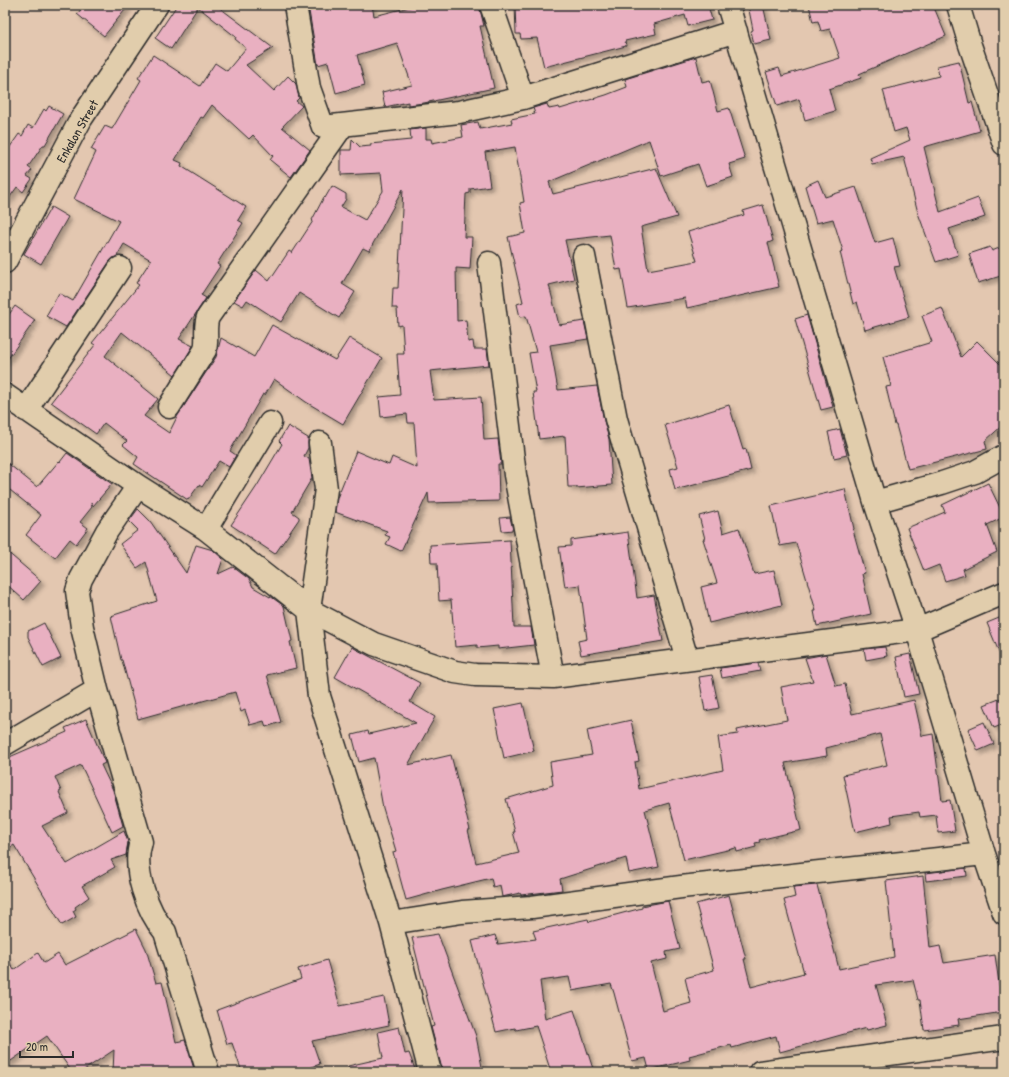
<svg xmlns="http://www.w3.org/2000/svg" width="1009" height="1077" font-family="'Patrick Hand',sans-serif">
<defs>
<filter id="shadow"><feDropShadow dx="3.5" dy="3.5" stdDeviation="2" flood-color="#0004"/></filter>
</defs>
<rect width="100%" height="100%" fill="#e3c7b0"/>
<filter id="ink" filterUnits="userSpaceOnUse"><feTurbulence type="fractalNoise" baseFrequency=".025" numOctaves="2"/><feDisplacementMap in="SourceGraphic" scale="8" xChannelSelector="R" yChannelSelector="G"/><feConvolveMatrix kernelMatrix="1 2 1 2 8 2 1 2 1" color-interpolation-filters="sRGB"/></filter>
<g filter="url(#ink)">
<path fill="#e9b0c1" stroke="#2b2b2b" filter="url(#shadow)" d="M85,5h44l-25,31 -27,-22z
M177,5h39l57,43 -27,17 28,26 14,-15 8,8 3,14 -3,3 6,5 -20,21 28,23 -19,27 -21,-17 3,-4 -20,-21 -4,4 -37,-34 -9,13 -2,-1 -26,43 7,3 -1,3 65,41 -8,13 5,3 -26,41 3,2 -19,29 5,3 -27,41 14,7 -18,29 -53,-43 -17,24 53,43 -14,17 25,17 9,-18 38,-58 5,-19 33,19 18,-32 63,35 14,-22 33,20 -39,66 -37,-22 -32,-23 -9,16 -2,-1 -33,57 6,4 -7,12 -10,-6 -17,26 -3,-2 -11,15 -54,-36 4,-7 -15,-12 4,-4 -23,-18 -8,11 -45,-32 44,-57 -3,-2 47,-58 -3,-2 15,-23 -27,-16 -7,12 -7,5 -44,66 -20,-11 13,-23 14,8 46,-80 -45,-22 22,-47 -5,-3 14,-23 7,3 29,-49 -3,-2 15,-23 47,31 15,-23 12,8 19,-23 -11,-9 1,-2 -38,-30 -27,42 -16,-11z
M308,5h64l2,11 44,-11h61l5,21h-4l14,62 -70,15 -16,2v-3l-23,5 -3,-15 30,-7 -15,-42 -40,12 8,30 -29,8 -8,-31 -10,3z
M515,5h193l4,15 -24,6 -3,-11 -31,9 2,10 -31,7 1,5 -82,21 -7,-29 -16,1 -1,-5h-4z
M748,5h15l8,35 -17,4 -3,-13 2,-1z
M809,5h124l13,31 -87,38 2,4 -32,11 6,22 -30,9 -6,-21 -22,7 -11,-34 13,-4 3,8 58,-18 -10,-29 -9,2 -3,-10 -5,1z
M696,57l6,25 8,-2 8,31 11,-3 16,51 -16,5 4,13 -27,9 -8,-22 -37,12 -12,-36 -100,42 4,12 103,-26 21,49 -36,10 7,43 49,-9 -9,-29 56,-17 -1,-4 20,-6 10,36 -5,2 11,44 -92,21 -2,-10 -57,10 -7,-39 -5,1 -6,-35 -45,5 9,39 -25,6 10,40 25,-4 4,18 -38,6 8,45 39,-4 7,35 5,18 3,46 -36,3v-1h-8l-3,-51 -26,3 -6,-47h3l-7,-39 7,-1 -10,-36 -6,1 -3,-13 6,-2 -15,-65 17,-4 -5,-30 4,-1 -9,-55 -30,5 5,34 -20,3v4l-4,1 -2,43h8l-2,32 -14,-1 1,53 9,-1 2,22 5,-1 1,8h13l2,16 -59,6 4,29 47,-3 3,43 14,-1 3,25h-3l1,37 -70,2 -1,-10 -27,58 -15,-7 4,-7 -5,-2 2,-4 -52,-19 2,-14 19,-47 33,14 3,-8 25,11 -3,-45h-6l-1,-9 -26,3 -2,-20 21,-2 -3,-41h7l-2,-29 -4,1 -1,-18h-5l1,-20h5l5,-99 -34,62 -6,-3 -21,36 13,8 -16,26 -40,-25 -18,29 -34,-22 -4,6 -9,-5 22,-31 13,11 20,-30 3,2 21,-32 -1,-1 12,-23 1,1 7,-12 14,8v5l-5,8 24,13 18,-29 -2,-18 -40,2v-25h10l1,-11 8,8 11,-1 -1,-2 41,-4 -1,-10 16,-2v11h5l1,4 31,-6 -2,-12 17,-3 2,7 32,-6 -1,-4 24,-5 -2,-6 14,-4 2,5 10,-2 1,2 46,-14 21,-8 -2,-8z
M959,61l10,42 3,-1 8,29 -56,16 16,65 38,-14 7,19 -36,12 9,26 -22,7 -18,-49 -14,-56 -32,7 -2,-6 40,-18 -4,-12 -12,4 -11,-42 56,-14 -2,-10z
M49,106l14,8 -18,31h-2l-15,22 4,3 -5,6 5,3 -9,13 -6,-5 -12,17v-50l14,-20 3,2 6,-11 5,3 11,-19 2,2z
M818,180l7,17 31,-10 19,56 18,-5 7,28 -6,1 15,50 -44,13 -8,-28 -4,2 -13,-52 3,-1 -10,-32 -17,4 -11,-37z
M51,207l17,10 -27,47 -17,-10z
M1004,246v29l-26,8 -9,-29 21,-7 2,4z
M15,306l20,14 -30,43v-43z
M942,308l19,49 16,-16 27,27v56l-19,17 2,8 -79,20 -12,-44h-1l-9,-38 5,-1 -8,-29 49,-15 -10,-26z
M807,315l26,92 -12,3 -26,-91z
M729,405l14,45 3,-1 5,21 -76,20 -5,-21 8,-2 -13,-42z
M288,426l20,12v10l-4,8 5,3 3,19 -20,34 7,5v2l-24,35 -44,-29 26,-39 25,-42 -3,-3z
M840,429l7,26 -13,3 -6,-26z
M67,453l45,31 -19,22 -2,-3 1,4 -12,15 8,6 -12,16 -6,-5 -15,19 -29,-23 15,-20 -36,-29v-25l32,26 22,-26 1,1z
M988,483l16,33v1l-17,8 10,27 -34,17 2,6 -20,6 -6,-16 -15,6 -17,-43 38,-16 -3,-7z
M845,489l9,40 -1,1 12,43 -3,1 9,40 -54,12 -3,-15h2l-20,-68 -16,3 -9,-40z
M138,509l12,12 36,52 10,-28 17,5 10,9 -5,15 15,-7 16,12 4,8 17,10v-1l14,10 8,35 -2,1 6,26 -29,7 14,47 -15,5 -2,-6 -14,4 -5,-15 -4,2 -6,-20 -97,27 -16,-59h-1l-10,-44 46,-15 -11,-39 -9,6 -17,-24 18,-14 -9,-9z
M718,511l5,22 16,-5 15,46 20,-4 8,35 -73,18 -8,-36 16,-4 -14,-44h2l-6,-23z
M510,517l3,13 -11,1 -2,-13z
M628,532l9,66 17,-3 9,46 -82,14 -3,-14 9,-2 -7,-54 -15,2 -6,-40 12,-1v-6z
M510,540l4,87h17l3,18 -36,4v-3l-21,2v-3l-22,2 -4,-47 -12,1 -2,-38h-6l-1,-18z
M5,550l36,31 -17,19 -19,-17z
M1004,616v46h-1l-16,-39z
M44,623l17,35 -18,9 -15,-30v-6z
M352,647l68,36 -10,19 25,15 -27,48 43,-10 19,75h-2l8,33 43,-10 -6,-21h2l-9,-33 47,-14 -3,-23 42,-7 -5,-25 44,-10 8,41 -4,1 4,27 84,-19 -5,-33 20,-3 -1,-4 50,-10 -6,-33 32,-6 -8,-23 21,-4 10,32 9,-2 7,30 62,-14 8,36 11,-2 9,67 8,-1 5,31 -17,2 -2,-18 -16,2 -1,-5 -28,4 1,7 -37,9 -12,-57 44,-10 -7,-31 -54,14 1,8 -42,7 16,67 -42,10 1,2 -5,1 1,4 -19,5 -1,-4 -52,12 -15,-57 -24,7 14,57 -30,6 -3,-15 -66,21 2,11 -41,5 -1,-2 -18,4 -2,-12 -7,2 -2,-9 -49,12 -36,10 -13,-48 3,-1 -13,-43 -9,-50 -15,4 -7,-27 16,-4 1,3 47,-11 -81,-46z
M885,647l2,9 -21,4 -2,-11z
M910,654l9,40 -15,3 -8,-40z
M758,663l2,8 -38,7 -2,-10z
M712,675l7,33 -14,3 -6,-34z
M1004,697v27l-10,4 -10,-23z
M523,703l11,48 -30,7 -10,-49z
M86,719l19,44 -4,2 12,25 10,36 -11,6 -31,-67 -26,12 6,14 -2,1 9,21 -26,13 25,38 57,-33 4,11 -2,13 -15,5 4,7 -33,19 7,11 -14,10 1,2 -3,2 3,6 -14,8 -48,-80 -9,6v-92l62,-27 -2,-4z
M984,722l10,22 -16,7 -10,-22z
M966,868l1,8 -41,5 -1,-8z
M923,876l7,72 10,-2 4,17 51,-8 8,57 -45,7 1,6 -35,5 -4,-30h-2l-5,-20 -37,5 11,40 -20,5 -1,-2 -86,24 -4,-16 -44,12 -1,-3 -42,11 1,4 -41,10 -3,-12 -14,3 -18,-68 -3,-9 -39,7 -3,-14 -29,4 5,38 29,-9 20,62h-43l-15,-46 -20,4 -1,-2 -19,4 -24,-91 23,-6 3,9 38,-5 -3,-8 55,-12 1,3 53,-14v-2l26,-5 12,48 -14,3 1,7 -16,4 12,48 28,-8 -6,-25 29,-8 -18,-66 33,-9 17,64h-2l7,28 53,-14 -20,-73 11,-3 -2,-10 24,-2 22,84 55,-12 -8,-76z
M136,929l10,20 10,34 6,-1 14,60 9,-2 10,32h-82l1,-22 -33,22h-9l-25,-36 -42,29v-110l9,15 24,-17 6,10 14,-9 7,11z
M438,934l38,102 7,36h-40l-1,-3 -11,-42 3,-1 -22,-88z
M327,960l13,46 44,-9 5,28 -77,16 8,23 -21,8h-57l-10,-29 -5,1 -10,-34 84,-31 -3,-10z
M399,1027l6,27 4,-1 7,19h-67l-1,-6 35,-8 -5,-26z"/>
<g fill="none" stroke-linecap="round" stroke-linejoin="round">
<g stroke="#2b2b2b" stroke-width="25">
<path id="minor" d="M295,5l14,83 14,39 136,-15 64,-14 213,-67
M491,5l32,93
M728,5l147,497 42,128 67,224 20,59
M958,5l12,40 34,99
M584,256l32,163 71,240
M5,262l76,-143 76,-114
M489,263l26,212 38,202
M5,395l133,91 68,43 103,81 65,34 81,28 20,3 78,2 364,-47 87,-37
M169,407l36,-57c3,-11 -1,-23 3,-33l135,-192
M26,410l94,-142
M320,443l6,46 -17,121 10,86 72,227 39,149
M138,486l-31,45 -26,48 -4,12 5,36 15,63 44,152c-9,27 6,69 24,90l43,140
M875,502l67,-19 33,-11 29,-16
M206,529l64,-106
M5,744l92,-54
M391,923l71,-11 70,-5 149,-20 303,-33
M760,1072l244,-34"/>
</g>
<use href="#minor" stroke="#e1cdac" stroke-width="22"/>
</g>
</g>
<g text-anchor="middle" stroke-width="3" stroke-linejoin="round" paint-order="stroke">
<g font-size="13" fill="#2b2b2b" stroke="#e1cdac">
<text transform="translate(77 131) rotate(-60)" y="5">Enkalon Street</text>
</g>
</g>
<rect width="1009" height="1077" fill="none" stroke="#e1cdac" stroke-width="20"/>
<rect x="10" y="10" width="989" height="1057" fill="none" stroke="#2b2b2b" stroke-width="1.5" filter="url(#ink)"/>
<path d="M20 1051v6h53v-6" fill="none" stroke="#2b2b2b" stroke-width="2"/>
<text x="26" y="1051" font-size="12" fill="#2b2b2b" stroke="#e1cdac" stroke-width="3" paint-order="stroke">20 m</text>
</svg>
